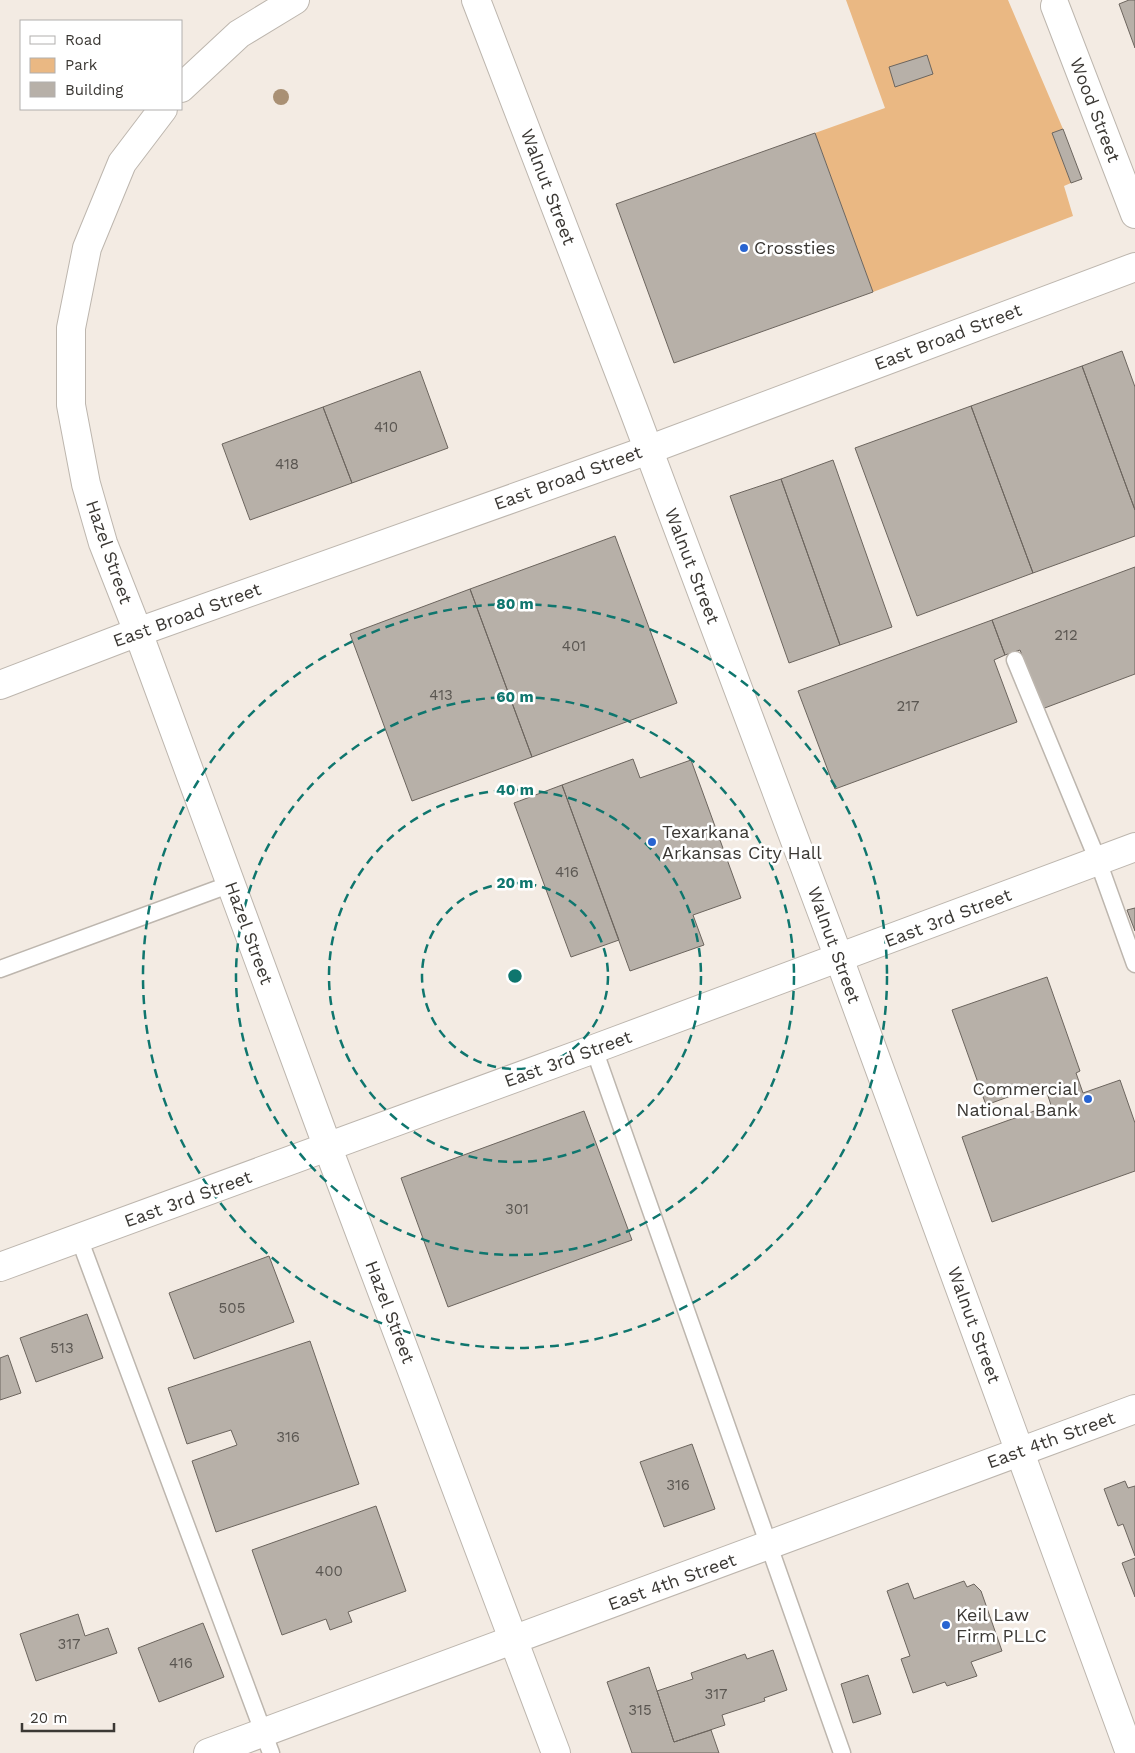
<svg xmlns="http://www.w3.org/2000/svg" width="1135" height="1753" font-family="'Work Sans',sans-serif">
<rect width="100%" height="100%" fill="#f3ebe3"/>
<path fill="#eab883" d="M846,0h162l55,129 -11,4 19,50 -7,3 9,30 -200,76 -58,-159 70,-25z"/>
<path fill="#b7b0a8" stroke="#6c655e" d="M1129,0h6v48l-16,-44z
M927,55l6,19 -38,13 -6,-20z
M1063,129l19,50 -11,4 -19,-50z
M815,133l58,159 -199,71 -58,-159z
M1122,351l13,36v123l-53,-144z
M1082,366l53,144v26l-102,37 -62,-167z
M420,371l28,77 -96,35 -29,-76z
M971,406l62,167 -116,43 -62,-168z
M323,407l29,76 -102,37 -28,-76z
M833,460l59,167 -52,18 -59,-166z
M781,479l59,166 -51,18 -59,-167z
M615,536l62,167 -145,54 -62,-168z
M1135,567v107l-93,35 -22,-59 -15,5 -13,-35z
M470,589l62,168 -120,44 -62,-167z
M992,620l13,35 -11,5 23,62 -182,67 -37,-98z
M633,759l7,19 51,-18 50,138 -48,17 11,30 -74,26 -68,-186z
M562,785l57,155 -48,17 -57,-154z
M1135,908v23l-8,-21z
M1047,977l33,94 -4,2 7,20 37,-13 15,43v48l-143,51 -30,-85 89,-32 -7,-21 -58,21 -34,-95z
M584,1111l48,129 -184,67 -47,-129z
M269,1256l25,66 -100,37 -25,-66z
M87,1314l16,44 -67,24 -16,-44z
M310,1341l49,143 -143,48 -24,-71 45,-16 -6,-15 -44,14 -19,-56z
M8,1355l13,38 -21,7v-42z
M692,1444l23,65 -51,18 -24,-65z
M1125,1481l3,7 7,-2v70l-12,-32 -5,2 -14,-37z
M376,1506l30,85 -58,21 4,10 -22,8 -4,-11 -44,16 -30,-85z
M1135,1558v39l-13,-34z
M964,1581l3,6 7,-3 7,7 21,60 -31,11 6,14 -30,10 -2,-4 -32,11 -12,-34 9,-3 -23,-65 21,-8 6,16z
M78,1614l7,22 23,-8 9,25 -81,28 -16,-47z
M203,1623l21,54 -65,25 -21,-54z
M773,1650l14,40 -23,8 1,3 -43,14 3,10 -51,17 -17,-51 36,-12 -2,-6 54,-19 2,5z
M649,1667l25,75 37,-12 8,23h-87l-25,-71z
M868,1675l13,39 -28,9 -12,-39z"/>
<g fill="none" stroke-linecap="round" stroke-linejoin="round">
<g stroke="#bdb6ae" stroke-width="19">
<path id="service" d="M1015,660l83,201 37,103
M0,969l231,-85
M594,1049l248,704
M79,1238l192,515"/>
</g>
<g stroke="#bdb6ae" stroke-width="30">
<path id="minor" d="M476,0l158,411 205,547 291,795
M1055,6l80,208
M181,88l58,-54 56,-34
M138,632l-35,-89 -17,-59 -15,-79v-77l16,-80 35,-85 41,-54"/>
</g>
<g stroke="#bdb6ae" stroke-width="30">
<path id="tertiary" d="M138,632l190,516 228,605
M0,685l138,-53 510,-182 487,-183
M0,1267l594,-218 541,-202
M208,1753l927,-344"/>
</g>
<use href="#service" stroke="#fff" stroke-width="16"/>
<use href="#minor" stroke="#fff" stroke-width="28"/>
<use href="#tertiary" stroke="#fff" stroke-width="28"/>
</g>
<circle fill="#a99074" cx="281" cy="97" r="8"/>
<g fill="none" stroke="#0f766e" stroke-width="2.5" stroke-dasharray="9 6">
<circle cx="515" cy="976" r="93"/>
<circle cx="515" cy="976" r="186"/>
<circle cx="515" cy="976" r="279"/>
<circle cx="515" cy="976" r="372"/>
</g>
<g fill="#2864d1" stroke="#fff" stroke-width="2">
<circle cx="744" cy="248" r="5"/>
<circle cx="652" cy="842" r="5"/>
<circle cx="1088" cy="1099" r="5"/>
<circle cx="946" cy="1625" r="5"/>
</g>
<g text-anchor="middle" stroke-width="5" stroke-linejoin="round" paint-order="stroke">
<g font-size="15" fill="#5a5651">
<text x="386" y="432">410</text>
<text x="287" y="469">418</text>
<text x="1066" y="640">212</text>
<text x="574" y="651">401</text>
<text x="441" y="700">413</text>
<text x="908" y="711">217</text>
<text x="567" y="877">416</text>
<text x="517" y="1214">301</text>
<text x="232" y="1313">505</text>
<text x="62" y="1353">513</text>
<text x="288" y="1442">316</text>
<text x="678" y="1490">316</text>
<text x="329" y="1576">400</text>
<text x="69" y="1649">317</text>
<text x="181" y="1668">416</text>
<text x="716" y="1699">317</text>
<text x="640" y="1715">315</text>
</g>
<g font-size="18" fill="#3b3834" stroke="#fff">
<text transform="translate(1095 110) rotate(69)" y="6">Wood Street</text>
<text transform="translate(548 187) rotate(69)" y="6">Walnut Street</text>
<text transform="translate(948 337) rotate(-21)" y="6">East Broad Street</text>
<text transform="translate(568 478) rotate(-20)" y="6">East Broad Street</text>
<text transform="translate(109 552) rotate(71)" y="6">Hazel Street</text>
<text transform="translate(692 566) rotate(69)" y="6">Walnut Street</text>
<text transform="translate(187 615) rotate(-20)" y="6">East Broad Street</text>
<text transform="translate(948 918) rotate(-21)" y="6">East 3rd Street</text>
<text transform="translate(249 933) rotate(70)" y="6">Hazel Street</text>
<text transform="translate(834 945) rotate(70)" y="6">Walnut Street</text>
<text transform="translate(568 1059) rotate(-20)" y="6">East 3rd Street</text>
<text transform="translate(188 1199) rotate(-20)" y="6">East 3rd Street</text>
<text transform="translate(390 1312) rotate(69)" y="6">Hazel Street</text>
<text transform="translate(974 1325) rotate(70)" y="6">Walnut Street</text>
<text transform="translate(1051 1440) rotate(-20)" y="6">East 4th Street</text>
<text transform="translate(672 1582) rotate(-20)" y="6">East 4th Street</text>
</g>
<g font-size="18" fill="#3b3834" stroke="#fff" text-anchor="start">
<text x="754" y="254">Crossties</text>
<text x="662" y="838">Texarkana<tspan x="662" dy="21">Arkansas City Hall</tspan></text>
<text x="1078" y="1095" text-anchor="end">Commercial<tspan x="1078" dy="21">National Bank</tspan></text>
<text x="956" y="1621">Keil Law<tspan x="956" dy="21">Firm PLLC</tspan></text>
</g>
</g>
<circle cx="515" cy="976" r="8" fill="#0f766e" stroke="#fff" stroke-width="2.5"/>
<g font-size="15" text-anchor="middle" font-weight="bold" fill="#0f766e" stroke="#fff" stroke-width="5" stroke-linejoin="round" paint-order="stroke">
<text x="515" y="609">80 m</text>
<text x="515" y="702">60 m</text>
<text x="515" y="795">40 m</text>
<text x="515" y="888">20 m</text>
</g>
<rect x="20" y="20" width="162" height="90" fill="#ffffff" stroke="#b1afae"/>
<rect x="30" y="36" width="25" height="8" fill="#ffffff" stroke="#b1afae"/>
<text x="65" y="45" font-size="15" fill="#3b3834">Road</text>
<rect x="30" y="58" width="25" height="15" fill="#eab883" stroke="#b1afae"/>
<text x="65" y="70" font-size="15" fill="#3b3834">Park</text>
<rect x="30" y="82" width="25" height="15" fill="#b7b0a8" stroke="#b1afae"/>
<text x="65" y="95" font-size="15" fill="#3b3834">Building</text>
<path d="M22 1723v8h92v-8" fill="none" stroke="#3b3834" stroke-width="2.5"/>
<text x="30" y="1723" font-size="15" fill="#3b3834" stroke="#ffffff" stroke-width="4" paint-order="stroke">20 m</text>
</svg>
